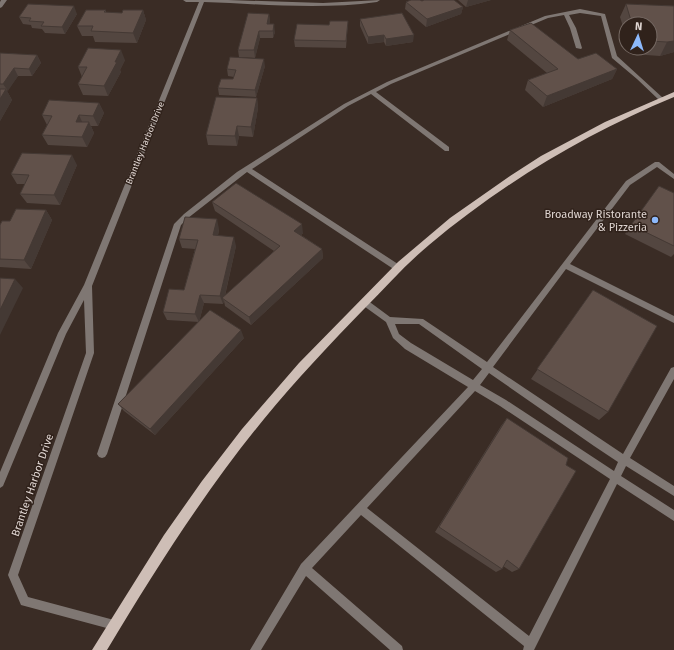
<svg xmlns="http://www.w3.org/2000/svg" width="674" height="650" font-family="'Fira Sans',sans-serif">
<rect width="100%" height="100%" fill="#3a2c25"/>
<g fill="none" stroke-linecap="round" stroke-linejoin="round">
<path fill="#7f7773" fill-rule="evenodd" d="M580,9l25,5 12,42 46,42v2h-4l-22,-21 -25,-21 -11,-42 -21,-3 -11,2 7,13 6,20 -1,1 -5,-1 -6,-20 -6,-13 -16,3 -157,66 -15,8 73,55v4h-4l-74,-57 -23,12 -96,63 149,97 1,2 -1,2h-6l-148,-98 -59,46 -7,7 -74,229 -2,3 -3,1 -3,-1 -2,-3 77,-230 10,-10 53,-42 107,-68 43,-22 158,-66z
M655,162h4l15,12v5l-17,-12 -27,18 -60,79 104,52v7l-108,-54 -73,98 130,87 48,-86 3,-1v12l-44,79 44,28v10l-48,-30 -5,10 53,34v11l-57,-37 -83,166h-11l1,-4 -163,-131 -49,53 90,78 1,4h-13l-84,-74 -45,74h-11l51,-86 167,-177 -63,-38 -12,-11 -7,-16 -25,-18 -1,-2 1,-2h6l23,17 33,2 64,43 139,-181zM395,324h24l63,45 -9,11 -62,-37 -12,-9zM489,373l105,73 24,16 -4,9 -108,-71 -26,-15zM475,391l25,15 110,73 -81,157 -162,-128z"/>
<path fill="#7f7773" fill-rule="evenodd" d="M1,0h6l-5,7 -2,1v-6z
M183,0h45l95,3 57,-3 -3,2c-57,8 -116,2 -173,0l-112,284 2,67 -76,222 10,22 86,23 4,1 1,4 -1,4 -4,1 -93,-25 -13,-30 78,-222 -2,-53 -18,34 -63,152 -3,2v-16l58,-139 26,-48 115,-283h-13z"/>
<path fill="#cebeb6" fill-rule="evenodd" d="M674,92v5c-89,37 -171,86 -245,148 -23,19 -43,42 -64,63 -35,36 -69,72 -101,111 -59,72 -109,151 -157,231h-15l72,-115 38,-54 40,-52 57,-66 99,-101 52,-44 60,-42 31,-20 64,-34z"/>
</g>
<path fill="#534640" d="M458,0h33l-25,7z
M422,1l41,6 -2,7 -35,13 -21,-18 1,-7z
M626,4l48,2v46l-14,4 -28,-2 -2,-6h20v-24h-24v12l-6,-19z
M106,10v3h16l21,-3 3,10 -9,23 -42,-1 -2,-6h-11l-5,-10z
M77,14l-12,20 -20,-1 -3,-4 -10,-1 -1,-3 -8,-1 -4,-7z
M269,14l1,8 -1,2 6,8 -2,6h-13l-5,20 -16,-1 -1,-7z
M360,19l53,23 -27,4 -2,-4 -16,2 -8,-18z
M348,21l-2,27 -51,-1 -1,-7 35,-15z
M510,30l68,29 39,10 -5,10 -69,28 -18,-17 3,-10 19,-7 -40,-33z
M0,53l37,2 4,8 -9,13h-14l-11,15 5,9 -12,21z
M125,60l-5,10 1,2 -13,24 -25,-1 -5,-11 4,-7 -4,-10z
M265,66l-9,31 -37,-2 -1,-7 15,-9 1,-2 -6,-1 -1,-7z
M257,98l1,10 -5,29 -14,-1 -2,10 -29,-1 -2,-10z
M99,103l5,10 -6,13h-7l3,7 -7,14 -39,-2 -6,-10 5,-10 -5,-10z
M77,165l-17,40 -33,-2 -7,-9 5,-10h-8l-6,-10z
M674,193v61l-3,3 -46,-23 6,-9z
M212,202l91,31 -2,2 21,14 1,9 -72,67 -26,-19 -1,-5 -1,3 -19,-1 -5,19 45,16 -89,97 -31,-24 -6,-7 81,-82 -32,-2 -4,-8 21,-22 11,-41 -13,-1 -3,-9 40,-10 -1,7 18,10 -11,50 49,-45 -59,-40z
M46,210l6,10 -21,49 -31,-2v-42z
M593,290l15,122 -9,8 -68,-41z
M507,418l12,151 -7,3 -9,-6 -1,3 -6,3 -61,-40 66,-106z"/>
<path fill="#443934" d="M468,0h23l-25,7z
M74,6l3,8 -12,20 -3,-7z
M463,7l-2,7 -35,13 1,-8z
M143,10l3,10 -9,23 -4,-10z
M269,14l1,8 -2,9 -1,-7z
M274,24l1,8 -2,6v-7z
M259,31l1,7 -5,20 -1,-8z
M384,35v7l-16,2v-7z
M414,35l-1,7 -27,4v-7z
M674,41v11l-14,4 7,-14z
M121,50l4,10 -5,10 1,2 -13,24 -4,-10z
M37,55l4,8 -9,13 -3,-7z
M264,59l1,7 -9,31 -1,-7z
M14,68l4,8 -10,15 -5,-7z
M617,69l-5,10 -69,28 4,-11z
M6,89l6,11 -12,21v-22z
M257,98l1,10 -5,29 -2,-10z
M99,103l5,10 -6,13 -5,-10z
M79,115l5,11 -8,-4z
M89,122l5,11 -7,14 -5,-10z
M237,126l2,10 -2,10 -2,-10z
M72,155l5,10 -17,40 -6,-10z
M46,210l6,10 -21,49 -7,-9z
M217,219l2,10 -3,16 -3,-10z
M302,224l1,9 -8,7 -1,-9z
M234,237l2,9 -12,53 -2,-1 2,3 -1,3 -3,-8z
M322,249l1,9 -72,67 -2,-8z
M15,279l8,9 -23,47v-25z
M200,295l4,8 -5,19 -4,-8z
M241,330l3,8 -89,97 -5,-6z"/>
<path fill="#61514a" stroke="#443934" d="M411,0h9l2,1 2,-1h30l9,7 -36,12 -21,-17z
M28,4l46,2 -12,21 -21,-1 3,-4 -15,-1 2,-3 -12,-1z
M626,4l48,2v35l-7,1 -17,-1v-17h-18z
M86,10h20l-2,2 18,1 1,-3h20l-10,23 -42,-2 2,-5h-16z
M248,13l21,1 -2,10h7l-1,7h-14l-5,19h-16z
M402,13l12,22 -28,4 -2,-4 -16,2 -8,-18z
M330,21h18l-2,20 -52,-1 3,-16 32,1z
M531,23l47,36 18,-6 21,16 -70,27 -19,-16 30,-11 -48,-39z
M88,48l33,2 -6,12h2l-13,24 -26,-2 9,-17h-9z
M0,53l37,2 -8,14 -15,-1 -11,16h-3z
M230,57l34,2 -9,31 -37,-2 3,-9h12l3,-9 -9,-1z
M0,89h6l-6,10z
M216,97l41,1 -6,29 -14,-1 -2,10 -29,-1z
M49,100l50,3 -6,13 -14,-1 -3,7h13l-7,15 -40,-2 10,-19 -10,-1z
M22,153l50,2 -18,40 -34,-1 9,-19 -18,-1z
M236,183l66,41 -8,7 28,18 -73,68 -27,-19 58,-52 -68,-44z
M659,186l15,7v53l-43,-21z
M16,209l30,1 -22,50 -24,-1v-34l2,-4h8z
M185,217l32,2 -4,16 21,2 -14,59 -20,-1 -5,19 -32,-2 6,-23 15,1 14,-50 -19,-1z
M0,278l15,1 -15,31z
M593,290l64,36 -49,86 -71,-43z
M210,310l31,20 -91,99 -32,-25z
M507,418l61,40 -2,7 10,6 -57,98 -12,-9 -5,9 -63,-42z"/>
<circle fill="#8cb9fc" stroke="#30221b" stroke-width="1.5" cx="655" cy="220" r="4"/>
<g text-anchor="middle" stroke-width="3" stroke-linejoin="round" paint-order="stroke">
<g font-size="9" fill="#dfd5d1" stroke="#30221b">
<text transform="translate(145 143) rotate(-68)" y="3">Brantley Harbor Drive</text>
</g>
<g font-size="11" fill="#dfd5d1" stroke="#30221b" text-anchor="end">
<text x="647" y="218">Broadway Ristorante<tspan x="647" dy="13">&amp; Pizzeria</tspan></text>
</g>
<g font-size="11" fill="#dfd5d1" stroke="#30221b">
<text transform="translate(32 485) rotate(-71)" y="4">Brantley Harbor Drive</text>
</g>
</g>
<g transform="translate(638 36) rotate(4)"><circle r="19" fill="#30221b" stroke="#766a64"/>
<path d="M0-3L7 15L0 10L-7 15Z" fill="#8cb9fc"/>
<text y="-6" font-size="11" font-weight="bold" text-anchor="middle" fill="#dfd5d1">N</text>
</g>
</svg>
